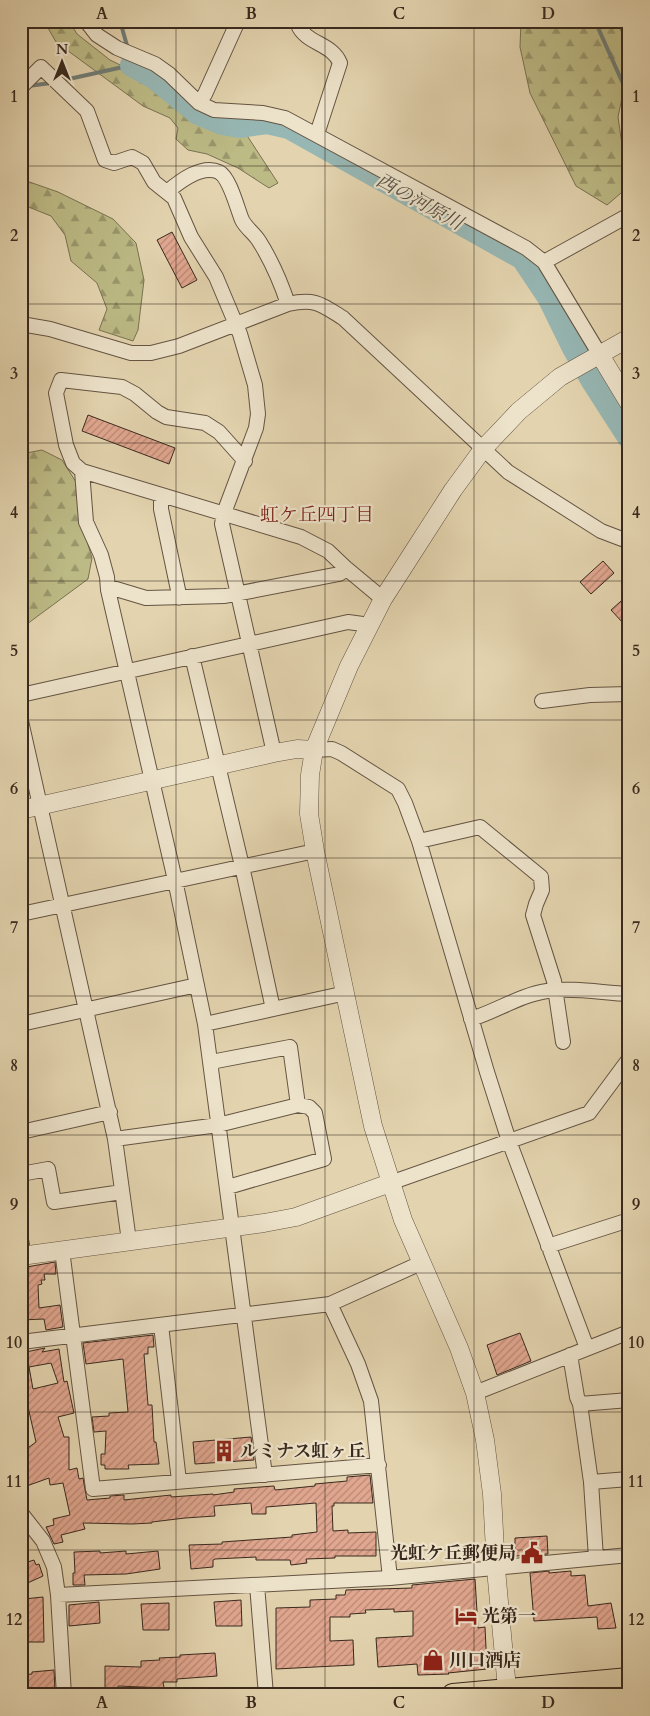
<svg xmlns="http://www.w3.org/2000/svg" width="650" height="1716" font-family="Cardo,'Noto Serif JP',serif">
<defs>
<pattern id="forest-firs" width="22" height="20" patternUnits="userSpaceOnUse" patternTransform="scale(1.25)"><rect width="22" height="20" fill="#bcba85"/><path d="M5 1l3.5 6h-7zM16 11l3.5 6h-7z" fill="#9a976c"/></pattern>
<pattern id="building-hatch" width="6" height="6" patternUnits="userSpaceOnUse" patternTransform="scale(1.25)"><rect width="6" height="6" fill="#e2a790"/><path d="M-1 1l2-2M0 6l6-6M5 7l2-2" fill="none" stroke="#b88875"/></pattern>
</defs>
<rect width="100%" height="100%" fill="#e3d4af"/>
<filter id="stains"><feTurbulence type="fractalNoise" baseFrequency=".004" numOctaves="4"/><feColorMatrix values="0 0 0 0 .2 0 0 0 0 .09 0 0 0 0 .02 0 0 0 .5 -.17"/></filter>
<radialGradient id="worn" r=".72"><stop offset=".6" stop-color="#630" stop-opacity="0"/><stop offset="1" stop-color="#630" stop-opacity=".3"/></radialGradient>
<path fill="url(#forest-firs)" stroke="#7a7252" d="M44,21h25l8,13 33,26 53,26 32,28 51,20 32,49 -9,5 -31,-20 -31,-14 -19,-4 -12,-11 2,-11 -8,-10 -27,-12 -87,-64z
M521,21h95l13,26v17l-11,53 10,70 -21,18 -31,-19 -46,-93 -10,-46z
M21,179l37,13 55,27 23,24 8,37 -6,50 -5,11 -34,-11 8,-21 -10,-26 -26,-22 -6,-26 -14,-19 -30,-12z
M42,450l20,10 14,22 5,39 11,37 -4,21 -61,45 -6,2v-172z"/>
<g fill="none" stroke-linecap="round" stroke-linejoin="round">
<path stroke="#717e78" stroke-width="4" d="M120,21l8,28
M595,21l34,76
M60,81l72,-16 -2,-7
M28,86l23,-3"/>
<path stroke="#97b7b4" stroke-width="24" d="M132,65l22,12 44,36 24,10 17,3 28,-4 22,5 234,131 26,39 25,51 19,33 36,56"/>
</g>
<path fill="url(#building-hatch)" stroke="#39291e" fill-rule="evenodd" d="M172,232l25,48 -15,8 -25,-48z
M88,415l87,33 -6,16 -87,-33z
M603,561l11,12 -23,21 -11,-12z
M629,594v24l-6,5 -12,-13z
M55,1262l1,12h-12l1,6h-4l1,4 -4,1 1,23 21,-3 3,22 -17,3 -2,-11 -23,1v-52z
M520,1333l11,28 -34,14 -10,-30z
M153,1335l1,12h-6v7h-4l4,51h4l2,37h2l3,22 -31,1 1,4h-24v-4h-4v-11h4l1,-23 -12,1 -2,-15 17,-1v-3l19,-1 -5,-53 -37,5 -3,-21z
M45,1348l-3,4 17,-3 5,33 3,-1 7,32 -16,4 6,20h5v33l8,-2 2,11 4,-1 4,22 23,-2v-2l14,-1v5l47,-5v2l42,-3v1l21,-3v-3l40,-3 1,4 40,-4v-2l32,-3v-4l23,-2 3,28h-39v3h-2l1,25 15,-1v3l28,-1v24h-41v2l-29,1 1,4 -16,2 -1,-5h-34v-3l-41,2 -2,1v7l-22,2 -2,-24 33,-1v-2l70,-5v-2l25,-3 -1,-29 -50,4v7h-14l-1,-11 -37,3 1,10 -30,2 -33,4v1l-20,1 -49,-1 2,6 -24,6 2,7 -9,2 -8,-17 8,-2 -1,-6 17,-4 -7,-32 -13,2 -1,-7 -28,10v-35l15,-11 -8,-35 -7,1v-55zM51,1363l7,20 -25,6 -4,-22z
M251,1437l3,23 -59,4 -2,-22z
M547,1536l1,18 -33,2v-18z
M100,1551v2l26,-2v3l32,-3 2,18 -34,5 -42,1 1,10h-12v-12h2l-1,-21z
M34,1560l2,5 3,-1 4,12 -22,10v-22z
M549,1571v2l22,-2v5l14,-1 3,31 23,-3 5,25 -18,1 -1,-12 -63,4 -4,-48z
M475,1579l3,49 7,-1 2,42 -39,4 1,1 -31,1 -1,-11 -39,3 -2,-29 37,-2v-25l-19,1v-3l-29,1 1,3 -16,1v3h-20v24l23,-1 1,25 -78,4v-61l34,-1v-7l26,-1v-4h9l1,-5 66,-2v-3z
M43,1597l1,45h-20v-43z
M241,1600l1,26h-26l-2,-24z
M99,1602l1,21 -31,3v-21z
M169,1603v27h-26l-2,-26z
M215,1653l2,23 -40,3v3h-14l1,6 -46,-2v8h-13v-28l36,1v-6l19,-1 -1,-2 21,-1v-2z
M54,1670l1,21h-7v3l-27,-1v-18l11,-1v-2z"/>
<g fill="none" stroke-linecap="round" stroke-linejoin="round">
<g stroke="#645442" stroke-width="16">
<path id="minor" d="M86,21l11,14 20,13 38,16 14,10 30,29 15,7 49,3 22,5 241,130 18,14 56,93
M299,21l-1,4c8,19 34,18 42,38l-23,71
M21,87l20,-20 46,44 18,49 9,3 18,-6 11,6 11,19 20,16 17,39 25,40 24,57 15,51 3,29 -2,14 -32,85 -2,11 52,229
M199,103l6,-9 33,-73
M167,192c13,-11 35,-28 52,-20 11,6 18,36 23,48 4,8 12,13 17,21 12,19 22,42 29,63
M544,262l85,-47
M21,324l29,5 81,24h20l28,-7 109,-42c27,-6 33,0 55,14l165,154 93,59 21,8h7
M245,461l-26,-29 -14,-9 -39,-6 -9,-5 -22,-18 -13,-7 -61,-7 -5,13 10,52 7,18 9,8 219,66 27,14 19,18 36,30
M82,471l4,51 15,33 6,22 1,13
M161,495v14l17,81 1,8
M192,656l50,210 31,143
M21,695l327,-73 22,3
M542,701l48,-6 39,-1
M21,721l94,418 14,102
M314,750l18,-1 9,4 57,36 7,14 14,38 68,231 22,69 78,207
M419,841l61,-14 61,50 1,13 -6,14 -3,11 21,66 9,61
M21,914l294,-63
M471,1019c26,-8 49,-24 76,-28 25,-4 56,2 82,3
M21,1024l176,-39
M205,1024l141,-31
M211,1062l79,-15 8,58
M21,1132l89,-20
M115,1139l103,-14 80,-20 11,2 6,6 9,46 -96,28
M21,1174l27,-5 6,33 68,-10
M390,1183l199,-70 40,-54
M21,1240l3,16
M548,1246l81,-26
M62,1250l31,239 286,-24
M330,1304l28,60 13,37 19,177
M161,1325l18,156
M21,1342l309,-38 91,-41
M570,1355l7,42 3,7 11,78 5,76
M475,1393l154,-61
M580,1404l49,-4
M265,1475l-60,-451 -30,-144 -67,-290 8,-1 30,9 79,-2 114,-22 8,-5
M591,1482l38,-3
M21,1513l22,28 11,26 4,28 6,100
M257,1585l9,110
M58,1595l332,-17 239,-23"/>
</g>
<g stroke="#645442" stroke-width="19">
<path id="tertiary" d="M600,355l29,48
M21,810l253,-57 23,-4 17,1
M21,1256l243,-33 32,-6 94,-34
M507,1689l-11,-120 -4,-75 -7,-54 -10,-47 -16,-45 -56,-128 -30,-94 -58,-275 -6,-37 1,-39 4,-25 35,-84 34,-67 70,-109 30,-41 36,-38 41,-34 69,-39"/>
</g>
<g stroke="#39291e" stroke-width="24">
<path id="primary" d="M453,1695l176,-16"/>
</g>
<use href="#minor" stroke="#ede3cb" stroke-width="14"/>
<use href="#tertiary" stroke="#ede3cb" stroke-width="18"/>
<use href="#primary" stroke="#e3d4af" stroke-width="22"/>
</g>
<path fill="none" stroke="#39291e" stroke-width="1" stroke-opacity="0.55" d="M176,21v1674M325,21v1674M474,21v1674M21,166h608M21,304h608M21,443h608M21,581h608M21,720h608M21,858h608M21,996h608M21,1135h608M21,1273h608M21,1412h608M21,1550h608"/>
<defs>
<g id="building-bare" transform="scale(1.725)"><path d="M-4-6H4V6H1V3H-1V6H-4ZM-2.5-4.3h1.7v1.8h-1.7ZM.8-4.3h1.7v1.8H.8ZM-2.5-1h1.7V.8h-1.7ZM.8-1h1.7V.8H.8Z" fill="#8f2418" stroke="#ede3cb" stroke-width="2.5" paint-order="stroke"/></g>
<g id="civic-bare" transform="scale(1.725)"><path d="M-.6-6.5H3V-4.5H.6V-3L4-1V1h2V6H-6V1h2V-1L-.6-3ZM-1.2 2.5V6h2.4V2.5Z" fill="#8f2418" stroke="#ede3cb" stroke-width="2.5" paint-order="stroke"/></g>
<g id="hotel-bare" transform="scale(1.725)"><path d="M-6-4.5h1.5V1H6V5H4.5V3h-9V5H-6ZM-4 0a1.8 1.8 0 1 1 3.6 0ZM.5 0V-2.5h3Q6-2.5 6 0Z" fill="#8f2418" stroke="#ede3cb" stroke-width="2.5" paint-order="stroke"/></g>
<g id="shop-bare" transform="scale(1.725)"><path d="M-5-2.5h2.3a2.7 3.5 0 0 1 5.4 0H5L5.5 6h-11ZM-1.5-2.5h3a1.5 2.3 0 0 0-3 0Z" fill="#8f2418" stroke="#ede3cb" stroke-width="2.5" paint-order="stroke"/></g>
</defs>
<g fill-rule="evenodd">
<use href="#building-bare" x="224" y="1451"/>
<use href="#civic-bare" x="532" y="1553"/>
<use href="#hotel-bare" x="466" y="1616"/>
<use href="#shop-bare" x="433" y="1660"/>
</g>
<g text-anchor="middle" stroke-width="4.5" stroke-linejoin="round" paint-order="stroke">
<g font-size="18" font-weight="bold" fill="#39291e" stroke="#ede3cb" text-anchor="start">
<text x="240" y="1457">ルミナス虹ヶ丘</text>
<text x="516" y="1559" text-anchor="end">光虹ケ丘郵便局</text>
<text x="482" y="1622">光第一</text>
<text x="449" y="1666">川口酒店</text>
</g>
<g font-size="19" font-style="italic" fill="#504c44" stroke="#ede3cb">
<text transform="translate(420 201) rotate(29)" y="7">西の河原川</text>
</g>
<g font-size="19" fill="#7a1f14" stroke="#ede3cb">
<text x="317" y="521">虹ケ丘四丁目</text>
</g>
</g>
<rect width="650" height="1716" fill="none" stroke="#e3d4af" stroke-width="55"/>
<g transform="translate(62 62)" stroke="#ede3cb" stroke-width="4" paint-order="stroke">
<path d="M0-4L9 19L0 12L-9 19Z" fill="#39291e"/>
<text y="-8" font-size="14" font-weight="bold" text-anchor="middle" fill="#39291e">N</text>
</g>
<rect x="28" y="28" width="594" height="1660" fill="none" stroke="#39291e" stroke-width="2"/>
<g font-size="16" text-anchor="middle" font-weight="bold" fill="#39291e">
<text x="102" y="19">A</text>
<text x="251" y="19">B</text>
<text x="399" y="19">C</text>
<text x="548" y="19">D</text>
<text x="14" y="102">1</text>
<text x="636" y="102">1</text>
<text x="14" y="241">2</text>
<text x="636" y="241">2</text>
<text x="14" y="379">3</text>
<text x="636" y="379">3</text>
<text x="14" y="518">4</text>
<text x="636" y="518">4</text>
<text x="14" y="656">5</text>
<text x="636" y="656">5</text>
<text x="14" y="794">6</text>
<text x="636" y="794">6</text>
<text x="14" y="933">7</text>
<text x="636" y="933">7</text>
<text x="14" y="1071">8</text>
<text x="636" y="1071">8</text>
<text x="14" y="1210">9</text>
<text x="636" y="1210">9</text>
<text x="14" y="1348">10</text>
<text x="636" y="1348">10</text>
<text x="14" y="1487">11</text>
<text x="636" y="1487">11</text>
<text x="14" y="1625">12</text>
<text x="636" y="1625">12</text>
<text x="102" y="1708">A</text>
<text x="251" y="1708">B</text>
<text x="399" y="1708">C</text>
<text x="548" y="1708">D</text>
</g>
<rect width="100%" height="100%" filter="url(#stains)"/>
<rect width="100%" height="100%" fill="url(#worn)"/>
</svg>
